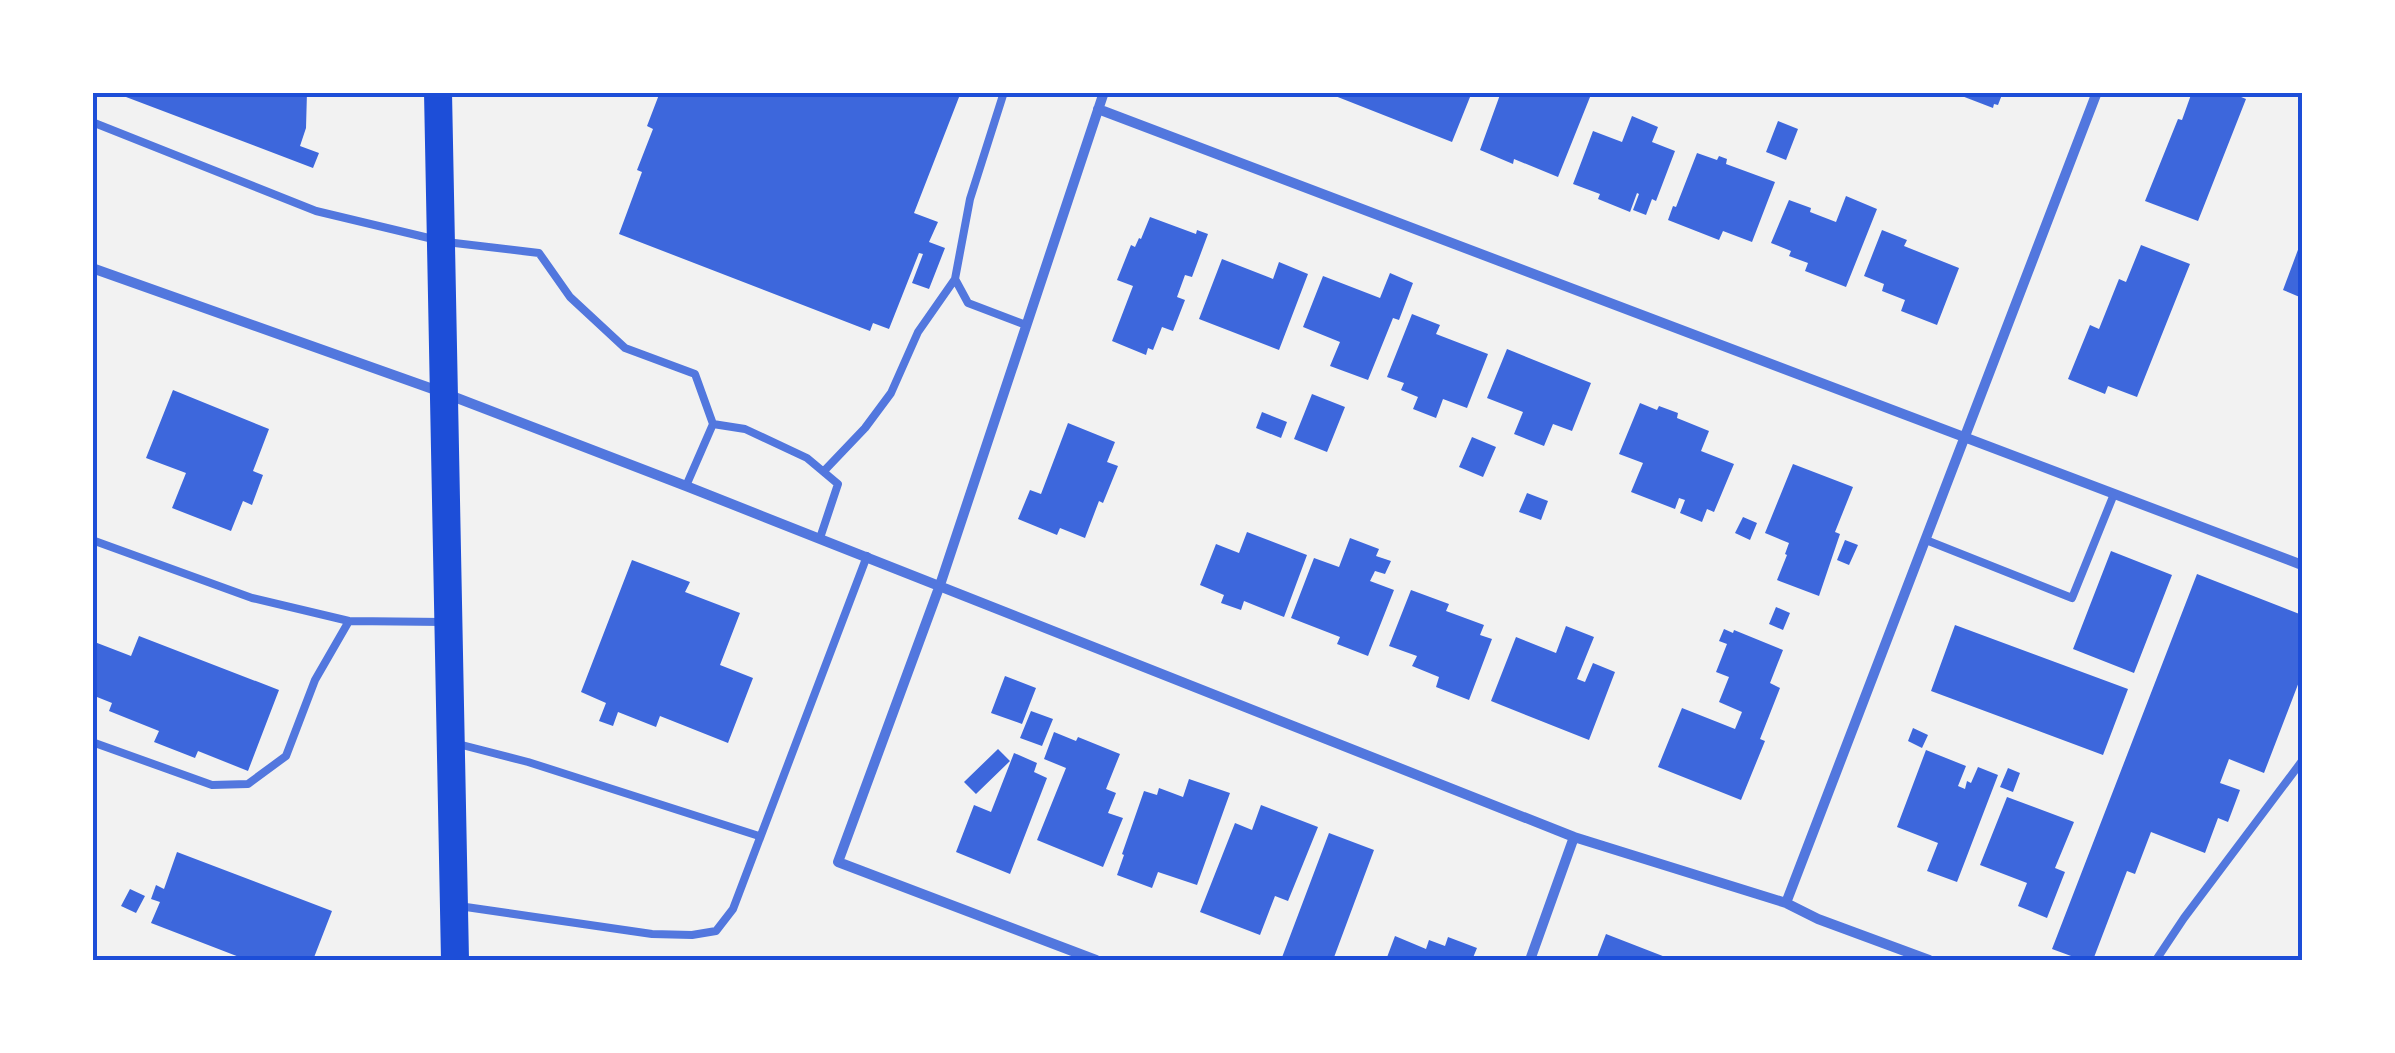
<svg xmlns="http://www.w3.org/2000/svg" width="2395" height="1053" font-family="Jost,sans-serif">
<rect width="100%" height="100%" fill="#f2f2f2"/>
<path fill="#3d67dc" d="M128,92h179l-1,36 -6,18 19,7 -6,15 -187,-71z
M660,92h301l-47,121 24,9 -9,20 16,6 -16,41 -17,-6 11,-29 -4,-1 -30,76 -16,-6 -3,8 -251,-97 23,-62 -5,-2 16,-41 -6,-3z
M1325,92h147l-20,50z
M1501,92h91l-34,85 -44,-18 -1,5 -33,-14z
M2003,92l-5,13 -4,-1 -1,4 -39,-15z
M2192,92h37l17,7 -48,122 -53,-20 33,-82 4,1z
M1632,116l26,11 -6,15 23,9 -19,50 -4,-2 -6,16 -13,-5 6,-16 -2,-1 -7,19 -32,-13 2,-5 -27,-10 20,-53 29,11z
M1778,121l20,8 -12,31 -20,-8z
M1697,153l20,7 2,-4 8,3 -1,5 49,18 -23,60 -29,-11 -4,9 -51,-20 5,-14 3,1z
M1846,196l31,13 -31,78 -41,-16 3,-8 -19,-7 2,-5 -20,-8 18,-43 22,8 -1,4 26,10z
M1150,217l46,17 1,-4 11,4 -16,43 -7,-2 -8,22 8,3 -12,31 -11,-4 -9,23 -5,-2 -2,7 -34,-14 21,-55 -16,-6 14,-35 4,2 4,-9 2,1z
M1882,230l25,10 -3,6 55,22 -22,57 -36,-14 4,-11 -23,-9 2,-7 -20,-8z
M2302,239v59l-19,-8z
M2141,245l49,19 -53,133 -29,-11 -3,8 -37,-15 22,-54 9,4 20,-50 7,3z
M1222,259l51,20 6,-17 29,12 -29,76 -80,-31z
M1390,273l23,10 -14,37 -6,-2 -25,62 -38,-14 10,-24 -37,-15 20,-51 57,22z
M1412,314l28,11 -4,9 52,20 -21,54 -24,-9 -7,19 -23,-9 5,-12 -17,-7 3,-7 -17,-6z
M1507,349l84,34 -19,48 -19,-7 -9,22 -30,-12 9,-22 -36,-14z
M173,390l96,39 -16,42 10,4 -11,30 -9,-4 -12,30 -59,-23 14,-35 -40,-15z
M1312,394l33,13 -18,45 -33,-13z
M1640,403l17,7 2,-4 19,7 -1,5 32,13 -8,20 33,13 -20,48 -7,-3 -5,13 -22,-9 5,-13 -6,-2 -4,11 -44,-17 12,-29 -24,-9z
M1262,412l25,10 -6,16 -25,-10z
M1068,423l47,19 -8,20 11,4 -15,37 -4,-2 -14,37 -25,-10 -3,7 -39,-16 12,-29 11,4z
M1472,437l24,10 -13,30 -24,-10z
M1793,464l60,23 -18,45 5,2 -21,62 -42,-16 10,-25 -2,-1 4,-11 -24,-10z
M1527,493l21,8 -7,19 -22,-8z
M1743,517l14,6 -7,17 -15,-7z
M1247,532l60,23 -23,62 -40,-16 -3,9 -20,-7 3,-8 -24,-10 16,-41 23,9z
M1350,538l29,11 -3,7 15,5 -6,13 -10,-3 -5,10 24,9 -26,66 -31,-12 3,-7 -49,-19 23,-60 25,9z
M1845,540l13,5 -9,20 -12,-5z
M2111,551l61,24 -38,98 -61,-24z
M632,560l58,22 -5,10 55,21 -20,52 33,13 -25,65 -68,-27 -4,11 -38,-15 -5,14 -14,-5 7,-18 -25,-11z
M2197,574l105,41v59l-38,99 -35,-14 -9,24 20,7 -12,32 -10,-4 -13,35 -54,-21 -16,42 -8,-3 -34,89h-11l-30,-11z
M1411,590l38,14 -3,7 38,14 -4,10 12,4 -23,61 -33,-13 3,-10 -27,-11 5,-10 -28,-10z
M1776,607l14,6 -7,17 -14,-6z
M1955,625l173,64 -25,66 -172,-64z
M1566,626l28,11 -17,42 8,3 8,-19 22,9 -26,68 -98,-39 25,-64 40,16z
M1724,629l9,4 1,-3 49,20 -13,33 10,5 -20,51 5,2 -24,59 -83,-33 24,-59 53,21 7,-17 -23,-10 10,-25 -13,-5 11,-28 -8,-3z
M139,636l140,54 -31,81 -50,-20 -3,7 -41,-16 5,-11 -50,-20 3,-8 -20,-8v-54l39,15z
M1005,676l31,12 -14,36 -31,-11z
M1031,711l22,8 -11,27 -22,-8z
M1913,728l15,7 -6,13 -14,-7z
M1054,732l22,9 2,-4 42,17 -14,35 10,4 -8,20 15,5 -20,49 -66,-27 29,-72 -22,-9z
M998,749l12,12 -34,33 -12,-12z
M1926,750l40,16 -8,20 7,3 2,-8 4,2 7,-16 20,8 -41,107 -30,-11 11,-28 -41,-16z
M1014,753l23,10 -3,9 13,6 -37,96 -54,-22 18,-47 17,7z
M2008,768l12,5 -7,19 -13,-5z
M1189,779l41,14 -33,92 -39,-13 -6,16 -35,-13 7,-20 -2,-1 22,-63 13,4 2,-7 24,9z
M2007,797l67,25 -19,46 10,4 -18,46 -29,-12 9,-23 -47,-18z
M1261,805l57,22 -30,74 -13,-5 -15,39 -60,-23 35,-89 17,7z
M1329,833l45,17 -41,110h-52z
M177,852l155,59 -19,49h-66l-96,-37 9,-21 -9,-3 5,-14 8,4z
M130,889l15,7 -9,17 -15,-7z
M1606,934l67,26h-77z
M1395,936l31,13 3,-9 16,6 3,-9 29,11 -5,12h-86z"/>
<g fill="none" stroke-linecap="round" stroke-linejoin="round">
<path stroke="#5277de" stroke-width="8" d="M1004,92l-34,107 -15,80 13,24 58,22
M92,122l224,89 117,28
M446,242l93,11 31,44 55,51 70,26 18,50
M824,471l41,-43 26,-35 27,-61 37,-53
M686,486l27,-62 32,5 62,29 31,26 -18,54
M92,540l160,58 97,23 95,1
M1926,540l146,58 42,-104
M92,742l120,43 36,-1 38,-28 29,-76 34,-59
M458,744l70,18 231,74
M459,906l193,28 40,1 24,-4 17,-22 134,-353
M2156,960l28,-42 118,-157"/>
<path stroke="#5277de" stroke-width="10" d="M1098,109l1204,456
M92,268l352,125 242,93 888,351 212,66 32,16 111,41
M1786,903l311,-811
M1096,960l-258,-98 102,-277 164,-493
M1530,960l44,-123"/>
<path stroke="#1d4ed8" stroke-width="28" d="M438,92l17,868"/>
</g>
<rect width="2395" height="1053" fill="none" stroke="#ffffff" stroke-width="190"/>
<rect x="95" y="95" width="2205" height="863" fill="none" stroke="#1d4ed8" stroke-width="4"/>
</svg>
